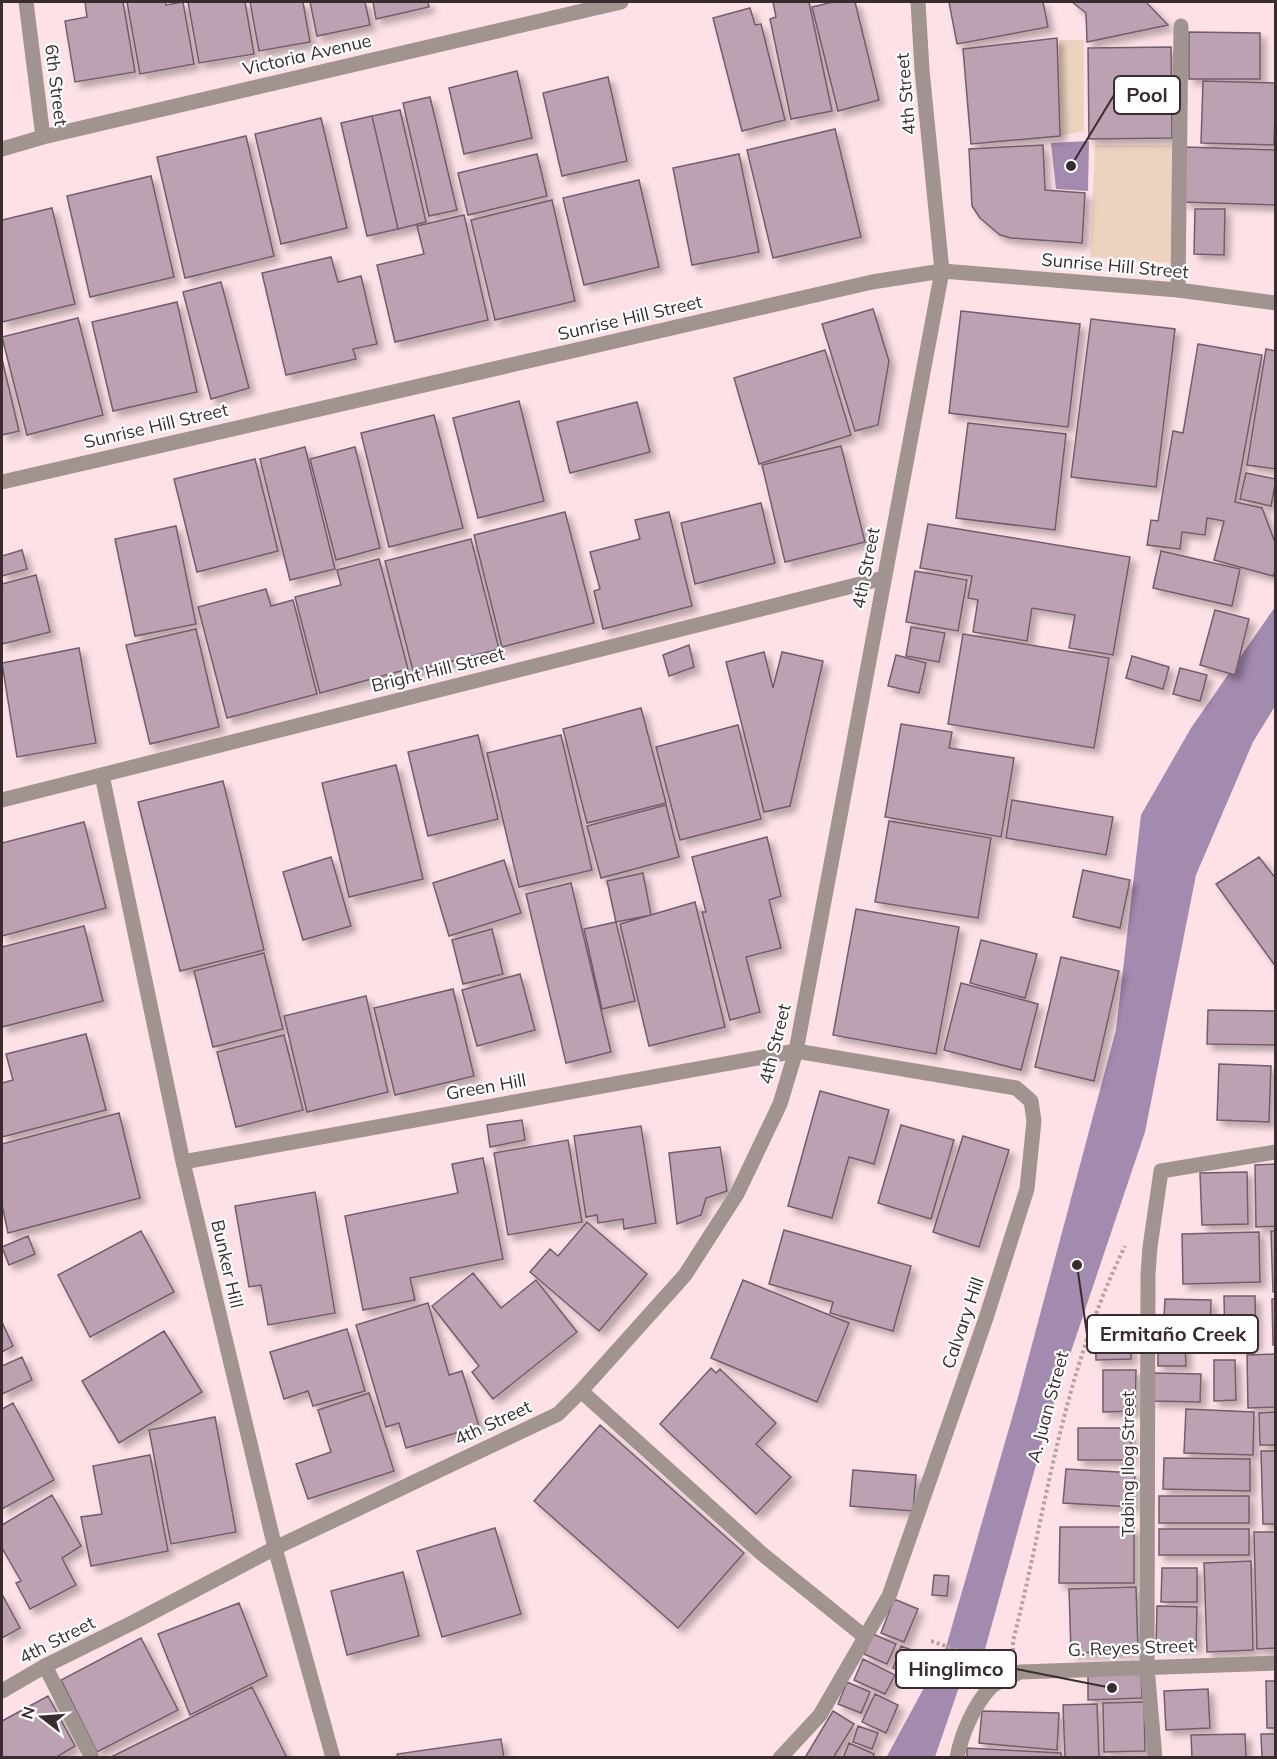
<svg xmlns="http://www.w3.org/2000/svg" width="1277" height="1759" font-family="Mulish,sans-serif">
<defs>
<filter id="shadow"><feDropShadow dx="5.5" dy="5.5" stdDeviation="3" flood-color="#0004"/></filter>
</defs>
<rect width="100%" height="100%" fill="#fde1e6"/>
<path fill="#edd2c0" d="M1059,40h25v91l-24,5z
M1095,145h78l-2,118 -81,-6z"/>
<path fill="#a38aaf" d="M1089,141l-1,50 -32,-2 -5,-46z
M1275,607v99l-22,36 -57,133 -51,257 -95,282 -66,239 -26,37 -23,67 -49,1 60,-111 72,-250 98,-367 25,-215 50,-87z"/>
<path fill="#bca1b2" stroke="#745c6b" stroke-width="1.5" filter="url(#shadow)" d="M85,2h38l12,70 -60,10 -10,-61 22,-4z
M127,2h38l1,3 17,-3 11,62 -54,10z
M188,2h57l9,52 -55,9z
M250,2h53l7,40 -51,9z
M310,2h55l5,23 -53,11z
M373,2h55l1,5 -53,12z
M773,2h36l23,109 -41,8 -21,-100 6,-2z
M833,2h22l24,98 -41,11 -26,-104z
M949,2h94l5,25 -91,17z
M1072,2h74l22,23 -81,17 -1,-29z
M750,8l5,17 6,-1 24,96 -43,11 -29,-113z
M1189,32l71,1v46h-71z
M1057,38l3,98 -89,8 -8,-95z
M1171,47l1,91 -83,1 -1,-91z
M517,71l15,67 -68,16 -15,-66z
M608,77l19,84 -65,15 -19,-83z
M1203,81l73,2 -2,62 -73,-2z
M430,97l27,113 -28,6 -26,-113z
M400,110l26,112 -28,7 -26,-113z
M372,116l26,113 -31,7 -26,-113z
M321,118l26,110 -66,16 -26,-110z
M835,129l26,108 -88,21 -26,-108z
M246,136l28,120 -89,22 -28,-121z
M1043,145l2,45 40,3 -3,50 -71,-5 -11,-3 -20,-17 -8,-12 -3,-57z
M1185,147l91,3 -1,55 -92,-3z
M537,154l10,42 -79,19 -10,-42z
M739,154l20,98 -67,13 -19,-97z
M151,176l23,101 -84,20 -23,-101z
M639,180l20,87 -75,18 -21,-87z
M552,200l23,101 -80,19 -24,-100z
M52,208l23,96 -73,18v-102z
M1195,209h30l-1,46 -30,-1z
M464,215l24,105 -93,22 -18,-77 47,-11 -7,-28z
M331,257l7,25 23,-6 16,68 -24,5 3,10 -70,16 -24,-102z
M221,282l28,106 -38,11 -28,-107z
M177,302l20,90 -84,19 -21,-89z
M873,309l16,52 -11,64 -23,6 -33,-107z
M961,311l119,13 -12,103 -119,-14z
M78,318l25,97 -76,20 -25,-98z
M1091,319l84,10 -19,158 -85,-10z
M1198,344l64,11 -27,147 27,6 14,37v23l-3,8 -59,-16 10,-39 -17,-3 -2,17 -23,-3 -2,17 -33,-4 4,-25 7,1 15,-90 10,2z
M1266,349l10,2v118l-29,-4z
M825,350l26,85 -92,29 -25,-86z
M2,359l17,72 -17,4z
M519,401l25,100 -66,17 -25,-100z
M637,402l13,50 -80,21 -13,-51z
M434,415l29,113 -74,19 -28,-114z
M968,423l98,11 -11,96 -99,-12z
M841,446l24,96 -80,20 -23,-97z
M305,447l30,122 -45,11 -30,-121z
M355,447l25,101 -44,12 -26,-101z
M255,459l23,92 -81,21 -23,-93z
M1246,473l30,6 -5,27 -31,-7z
M761,503l14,60 -80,21 -14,-61z
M565,512l29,111 -92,24 -28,-112z
M669,512l23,94 -89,23 -9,-38 6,-2 -10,-37 50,-13 -5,-19z
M928,524l202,33 -17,98 -44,-7 6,-33 -43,-7 -5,33 -54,-9 5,-32 -10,-2 4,-22 -52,-8z
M176,526l20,98 -61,12 -20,-97z
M471,539l28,110 -86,22 -28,-110z
M22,550l5,19 -25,7v-20z
M1161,551l79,18 -8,37 -79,-18z
M379,559l29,110 -88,24 -25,-96 46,-12 -4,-15z
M915,571l52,9 -9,51 -52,-9z
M36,575l14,57 -48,12v-60z
M266,589l5,17 22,-6 24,94 -90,24 -29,-111z
M1215,610l34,9 -14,56 -35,-10z
M911,627l34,6 -6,29 -33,-6z
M196,629l23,98 -69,17 -24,-99z
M963,634l146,24 -15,90 -146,-24z
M689,645l5,22 -25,9 -6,-21z
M79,648l17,95 -79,14 -15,-94z
M764,652l9,36 9,-36 41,9 -33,145 -26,6 -38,-150z
M896,655l30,8 -7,30 -31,-7z
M1132,656l37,11 -6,22 -37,-11z
M1180,668l27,7 -7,26 -27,-7z
M641,708l25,95 -79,20 -24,-94z
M901,724l51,8 -3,16 65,10 -13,79 -116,-20z
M738,725l23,94 -81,21 -24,-93z
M478,735l20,84 -70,17 -20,-84z
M561,735l31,135 -73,17 -32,-134z
M396,765l27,114 -74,18 -27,-114z
M223,781l41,169 -84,21 -42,-169z
M1012,800l101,17 -7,38 -100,-17z
M666,805l13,52 -78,21 -14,-52z
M889,821l102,17 -13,80 -103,-16z
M84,822l22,86 -104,28v-93z
M767,837l14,59 -12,4 12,48 -35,9 14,55 -30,8 -28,-108h4l-14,-55z
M331,857l20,69 -48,14 -20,-68z
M1259,857l17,22v88l-60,-83z
M504,860l17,53 -72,23 -16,-53z
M1083,870l47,10 -10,48 -47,-11z
M643,873l8,42 -35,7 -9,-41z
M571,883l40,169 -45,11 -40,-169z
M695,902l30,125 -76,19 -29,-122z
M856,909l103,18 -23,127 -103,-19z
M616,922l19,79 -33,8 -18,-80z
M84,926l19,75 -101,26v-80z
M492,929l11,45 -40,10 -11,-44z
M981,940l56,14 -12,44 -55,-15z
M264,953l19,76 -70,18 -19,-76z
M1061,957l58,14 -25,110 -59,-14z
M520,974l15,56 -58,16 -15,-56z
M961,983l77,21 -17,66 -77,-20z
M453,989l21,87 -79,19 -21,-87z
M366,996l22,96 -81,20 -23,-96z
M1208,1010l67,1v34l-68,-1z
M86,1034l20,76 -104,27v-54l11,-3 -7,-26z
M284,1035l19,75 -67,17 -19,-75z
M1219,1064l52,2 -2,56 -52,-2z
M820,1091l69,19 -15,54 -25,-7 -17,61 -44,-12z
M119,1113l21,85 -132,35 -6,-28v-61z
M522,1120l3,20 -35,7 -3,-22z
M901,1125l53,15 -23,79 -53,-16z
M641,1126l15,97 -32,6 -1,-10 -25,4 -1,-8 -11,2 -12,-81z
M963,1136l46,14 -30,97 -46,-15z
M568,1140l14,82 -74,13 -14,-82z
M720,1147l7,44 -21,7 -5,17 -24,9 -8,-71z
M483,1158l20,101 -93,19 5,22 -52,10 -18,-94 113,-23 -6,-29z
M1276,1164v62l-20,1 -1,-62z
M1247,1172l1,52 -46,1 -2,-52z
M315,1192l20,121 -67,12 -7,-40 -12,2 -14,-81z
M587,1222l60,52 -48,57 -69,-59 20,-23 8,7z
M784,1230l127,36 -18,65 -63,-18 3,-11 -64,-18z
M141,1231l33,61 -84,45 -32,-62z
M1271,1231h5v61h-3z
M1259,1232l1,50 -77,2 -1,-50z
M28,1236l7,18 -26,11 -7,-18z
M473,1273l28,35 35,-28 41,52 -84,67 -21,-27 7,-6 -47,-60z
M743,1280l106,43 -32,79 -106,-44z
M1224,1296h31l1,49 -31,1z
M1165,1299l46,1 -1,38 -47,-1z
M1272,1299h4v46h-3z
M428,1303l21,72 13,-4 17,55 -73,22 -7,-25 -13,4 -30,-102z
M2,1322l11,24 -11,6z
M1095,1328h35l1,31 -35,1z
M347,1329l18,62 -52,15 -5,-15 -24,8 -14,-47z
M164,1331l38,61 -83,51 -37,-62z
M1158,1343h27l1,23h-28z
M1276,1354v53l-28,1 -1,-53z
M22,1357l10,23 -30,14v-28z
M1214,1360h21l1,40 -22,1z
M711,1368l5,5 4,-4 56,54 -20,21 35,33 -35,37 -96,-90z
M1103,1370h33l-1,41 -32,1z
M1153,1373l48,1 -1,28 -48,-1z
M369,1393l25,78 -86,28 -12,-35 35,-12 -13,-42z
M13,1403l41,77 -52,29v-100z
M1186,1409l68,3 -1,43 -69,-2z
M1276,1412v33h-16l-1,-32z
M215,1417l21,115 -65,12 -22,-114z
M600,1425l144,128 -66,75 -144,-127z
M1078,1428h53v32h-53z
M1261,1451h15v73h-13z
M150,1455l18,96 -77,15 -10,-49 21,-3 -9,-48z
M1164,1458l86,1v32l-87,-2z
M1066,1469l69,4 -2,34 -70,-4z
M853,1470l63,5 -3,36 -63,-5z
M52,1495l29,51 -19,12 14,27 -46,24 -14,-26 5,-2 -19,-33v-23z
M1159,1496h90v27h-90z
M1060,1527h74v56h-75z
M495,1528l26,86 -79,23 -25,-86z
M1159,1529h90v26h-90z
M1254,1532h22v116l-19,1z
M1251,1561l2,89 -46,2 -3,-89z
M1162,1568h35v34h-36z
M403,1572l16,64 -72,19 -16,-64z
M934,1575l15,1 -2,20 -15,-1z
M1136,1587l2,64 -67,2 -2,-64z
M2,1594l18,34 -18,10z
M894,1599l24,10 -14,33 -23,-9z
M239,1603l28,73 -77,39 -32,-81z
M1157,1606l40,1 -1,40 -40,-1z
M873,1634l23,10 -9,20 -23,-10z
M141,1638l37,72 -81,42 -36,-72z
M901,1646l21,8 -9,21 -20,-7z
M863,1659l32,16 -10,19 -31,-14z
M1141,1671l1,27 -54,2v-27z
M1266,1681h10v47h-9z
M847,1682l23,10 -9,21 -23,-9z
M252,1687l34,69 -3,2h-174z
M1208,1689l2,39 -44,2 -2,-39z
M875,1694l23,11 -12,28 -24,-11z
M48,1696l27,50 -20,12h-53v-37z
M1144,1702l1,49 -41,1 -1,-49z
M1097,1704l2,54h-34l-2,-53z
M833,1711l21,13 -21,34h-25l-2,-2z
M982,1711l77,2 -2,37 -78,-7z
M858,1726l20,7 -6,16 -19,-7z
M1245,1734l1,24h-54l-1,-23z
M1261,1734h15v24h-14z
M501,1739l3,19h-106l-1,-4z
M849,1743l25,11 -1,4h-30z
M967,1748l94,5v5h-94z"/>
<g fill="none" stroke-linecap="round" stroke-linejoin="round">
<path stroke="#b8a1a5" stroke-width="4" stroke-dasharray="3 3" stroke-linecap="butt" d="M931,1641l57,20
M1013,1651v-10c24,-93 38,-188 67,-280 12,-39 27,-78 45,-115"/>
<path stroke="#a19390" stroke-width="15" d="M1178,290l3,-264
M581,1391l180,162 104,84
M45,1666l47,92"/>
<path stroke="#a19390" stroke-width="15" d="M26,2l17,135
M2,149l41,-12 578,-135
M2,482l870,-200 70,-11 236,19 98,13
M102,775l81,387 92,386 58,210
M2,800l882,-222
M183,1162l613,-111 220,37 15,13 3,20 -7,68 -41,129 -97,278 -69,119 -40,43
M2,1691l43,-25 89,-44 141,-74 283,-134 23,-23 104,-116 52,-81 43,-90 16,-53 146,-780 -20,-201 -4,-68
M957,1758c4,-23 17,-53 33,-70 7,-7 21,-11 30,-16l256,-9
M1155,1758l-8,-91 1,-393 2,-27 11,-76 115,-19"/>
</g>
<g text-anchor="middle" stroke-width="4.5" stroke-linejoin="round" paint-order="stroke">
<g font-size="18" fill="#392c2e" stroke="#fff">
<text transform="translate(307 55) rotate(-13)" y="6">Victoria Avenue</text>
<text transform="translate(56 85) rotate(83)" y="6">6th Street</text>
<text transform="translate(906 94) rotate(-95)" y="6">4th Street</text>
<text transform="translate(1115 266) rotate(5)" y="6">Sunrise Hill Street</text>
<text transform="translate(630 318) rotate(-13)" y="6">Sunrise Hill Street</text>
<text transform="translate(156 426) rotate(-13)" y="6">Sunrise Hill Street</text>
<text transform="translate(866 568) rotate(-79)" y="6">4th Street</text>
<text transform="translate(438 670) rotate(-14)" y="6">Bright Hill Street</text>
<text transform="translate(775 1044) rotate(-76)" y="6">4th Street</text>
<text transform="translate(486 1087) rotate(-10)" y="6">Green Hill</text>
<text transform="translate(227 1264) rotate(77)" y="6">Bunker Hill</text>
<text transform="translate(963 1323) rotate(-71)" y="6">Calvary Hill</text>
<text transform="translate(1048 1407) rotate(-75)" y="6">A. Juan Street</text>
<text transform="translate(493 1423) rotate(-25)" y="6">4th Street</text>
<text transform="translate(1128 1464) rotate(-90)" y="6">Tabing Ilog Street</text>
<text transform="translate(57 1640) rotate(-27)" y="6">4th Street</text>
<text transform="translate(1131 1648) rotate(-2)" y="6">G. Reyes Street</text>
</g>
</g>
<path fill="none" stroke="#392c2e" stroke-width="2" d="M1071 166L1114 95M1077 1265L1087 1334M1112 1688L1016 1669"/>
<g fill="#392c2e" stroke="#fff" stroke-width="2">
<circle cx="1071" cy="166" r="6"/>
<circle cx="1077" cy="1265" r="6"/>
<circle cx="1112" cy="1688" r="6"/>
</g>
<g fill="#fff" stroke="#392c2e" stroke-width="2">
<rect x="1114" y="76" width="66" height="38" rx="6"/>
<rect x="1087" y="1315" width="171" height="38" rx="6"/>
<rect x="896" y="1650" width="120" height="38" rx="6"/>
</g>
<g font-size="20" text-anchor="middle" font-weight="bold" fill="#392c2e">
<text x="1147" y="102">Pool</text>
<text x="1173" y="1341">Ermitaño Creek</text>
<text x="956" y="1676">Hinglimco</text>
</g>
<rect width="1277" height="1759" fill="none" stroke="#392c2e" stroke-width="6"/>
<g transform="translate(42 1717) rotate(287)" stroke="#ffffff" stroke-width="4.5" paint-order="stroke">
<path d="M0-4.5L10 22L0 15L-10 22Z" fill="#392c2e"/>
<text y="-9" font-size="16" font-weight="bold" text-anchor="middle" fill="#392c2e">N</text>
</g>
</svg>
